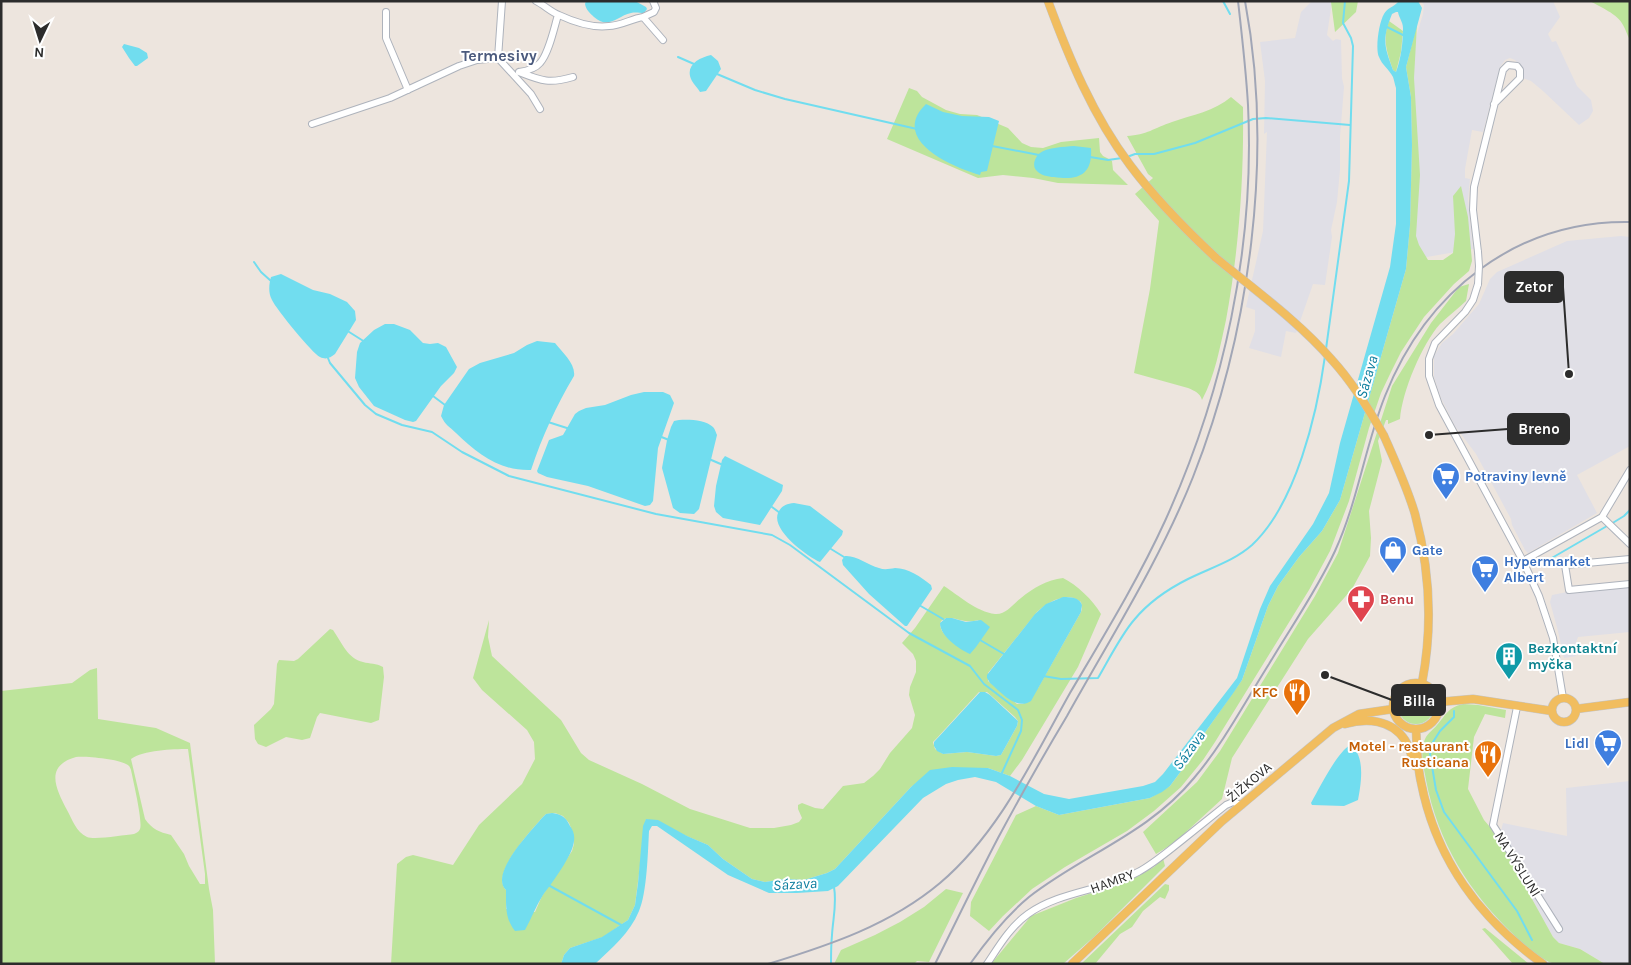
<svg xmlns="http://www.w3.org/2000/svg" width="1631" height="965" font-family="Karla,sans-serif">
<rect width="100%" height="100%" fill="#ede5de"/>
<path fill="#e0dfe6" d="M1312,1l20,1 -5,33 6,6 3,-2 5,1 1,38 2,9 -4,50v33l-3,32 -6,28 1,7 -7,48 -12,-1 -17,49 -10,-2 -5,26 -32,-9 6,-17v-21l-9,-3 17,-76 4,-99 -3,2 1,-53 -5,-39 35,-4 6,-26z
M1421,1h132l7,16 -12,17 4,8 4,-1 21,45 14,14 2,11 -4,7 -10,7 -36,-34 -12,-10 -8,-3v-8l-8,-10 -5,-2 -5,2 -5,7 -17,65 -11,-2 -7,39v9l5,1 -2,21 5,49 -52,9 -13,-1 6,-213 9,-30 1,-9z
M1621,236l9,1v209l-53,29 20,38 -69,40 -3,-3 -13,-25 -1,-6 -35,-65 -21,-28 -14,-28 -7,-21v-21l8,-13 11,-9 26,-30 11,-25 7,-7 70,-31z
M1630,586v46l-52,5 -3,8 1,11 -12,2 -6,-27 -8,-29 2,-7 15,-3z
M1630,781v183h-25l-25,-15 -21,-6 -6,-6 -57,-103 5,-3 2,-8 64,13 -1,-48z"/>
<path fill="#bde49b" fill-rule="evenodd" d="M1328,1h30l-2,11 -21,20 -4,-30z
M1590,1h40v39c-3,-5 -4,-10 -7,-15 -5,-11 -23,-18 -33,-24z
M1389,21l14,10 -2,21 -5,20 -3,-2c-6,-17 -11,-31 -4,-49z
M1417,24l-3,54 6,97 -4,61 3,9 9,15h15l10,-7 2,-19 -2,-38 8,-10 7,31 4,44 -3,10 -15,13 -30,33 -23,35 -10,20 -10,21 -12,35 -20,73 -19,50 -21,39 -94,152 -12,18 -22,27 -27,24 -27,20 -62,36 -33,22 -29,27 -14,15 -19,-15 1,-14 45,-87 20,-9 23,9 91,-17 20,-12 23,-31 13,-24 36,-51 26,-74 10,-20 21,-29 23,-26 18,-31 66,-231 4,-44 2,-80 -1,-48 -5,-30z
M909,88l8,3 5,6 24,13 14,4 17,1 31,13 14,15 9,4 12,1 18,-6 38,-4 1,14 3,4 6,3 3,2 1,9 15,15 -70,-2 -25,-5 -30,-3 -25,3 -91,-39z
M1231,97l12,10c1,72 -4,142 -17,213 -6,27 -11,56 -24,80 -2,-7 -7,-9 -14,-12l-54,-15 16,-84 9,-68 -24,-27 18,-16 -5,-4 -21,-38c20,-1 27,-8 45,-14 20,-7 43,-11 59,-25z
M1469,284l-3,17c-8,8 -18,15 -26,23 -18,20 -38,68 -40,95l-12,5v-4h-2l-8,21 4,20 -13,50 2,27 -1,18 -18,33 -44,50 -76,119 -10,41 -48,44 -18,11 -13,-22 54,-50 23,-31 95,-155 23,-43 54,-167 39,-63 28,-36z
M1063,578c14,7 30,22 38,36l-23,53 -56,93 -12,16 -22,-8 -69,13 -8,6 -76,82 -8,4 -23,7 -19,-1 -20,3 -13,-3 -29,-20 -15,-14 -62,-26 -11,86 -7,15 -25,17 -33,11 -6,7 -3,9h-170l6,-100 9,-7 7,-2 40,10 26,-40 43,-41 13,-25 -1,-17 -7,-12 -45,-40 -9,-12 16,-58 -1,17 4,19 69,64 20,33 8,7 53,24 48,25 60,19h24l17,-3 8,-3 3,-4 -4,-9v-4l4,-2 13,5 8,1 20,-23 21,-3 9,-7 7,-7 10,-16 22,-25 3,-13 -6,-20 1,-8 6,-15v-11l-3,-7 -11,-11 13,-15 29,-42c14,9 33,26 51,28 11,1 18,-10 26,-16 12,-10 26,-18 42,-20zM1068,597l6,1 7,4 1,7 -1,3 -43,76 -15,16h-6l-29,-23v-8l49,-61c9,-8 18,-14 31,-15zM946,618c13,-1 16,6 33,2l-27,21c-7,-6 -14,-11 -11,-20zM979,692h8l28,25 3,4 -1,5 -16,29 -5,1 -29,-4 -24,2 -8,-5 -2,-7 4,-4zM555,813l8,3 6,7 4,10 1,11 -2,7 -30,45 -7,16 -29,-3v-19c-16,-16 25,-59 36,-72l4,-4z
M330,629l3,1c9,13 15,29 30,32 7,2 13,1 20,5l1,10 -5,43 -8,3 -51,-10 -3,4 -7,21 -8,2 -16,-3 -20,10 -8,-3 -3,-5 -1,-14 17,-16 3,-5 3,-40 2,-4 15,1 4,-2z
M97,668l1,51 58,9 34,15 19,146 4,21 2,54h-214v-273l71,-8 18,-13zM188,749l17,125v10h-5l-11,-18 -5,-12 -13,-19c-12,-3 -19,-6 -26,-16l-14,-60c12,-9 42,-10 57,-10zM76,757c10,-1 41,2 50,7 3,1 4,3 5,6 2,10 12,52 9,59 -1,3 -4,4 -6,5 -10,1 -39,6 -47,3 -11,-5 -15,-18 -20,-27 -11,-21 -23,-44 9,-53z
M1398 706a18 18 0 1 1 36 0a18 18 0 1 1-36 0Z
M1463,704l15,1 28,5 -1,8 -20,-4 -11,23 -6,52 16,31 12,14 57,103 6,6 21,6 25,15c-10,0 -46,1 -53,-1 -10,-3 -29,-19 -37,-27 -46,-44 -77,-93 -89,-156 -2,-12 -6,-25 -2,-38 2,-8 8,-11 13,-17 10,-11 10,-17 26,-21z
M1163,858l2,8 -70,70 -32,28h-72l40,-48 45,-18 51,-16 27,-15z
M1165,884l4,1v5l-4,9 -5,-2 -17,14 -11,16 -12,7 -25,30h-14z
M946,889l17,4 -34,69 -12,-1 -3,3h-80l7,-14 34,-15 25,-13 24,-15z
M1485,928l44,36h-16l-31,-35z"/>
<path fill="#71ddef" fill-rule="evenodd" d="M586,1h49l11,6 1,2 -3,4c-4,0 -9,-1 -13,0 -14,3 -22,17 -37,4 -4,-4 -8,-7 -9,-13z
M1399,1h19l4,7 -16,59 5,30 1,48 -2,80 -4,44 -66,231 -18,31 -23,26 -21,29 -10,20 -26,74 -8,12 -28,39 -13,24 -23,31 -8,6 -12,6 -91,17 -23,-9 -40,-24 -21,-5 -17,3 -12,4 -23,14 -85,88 -10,5 -31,2h-28l-41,-18 -71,-49h-5l-3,5c-1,20 -2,62 -10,80 -9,22 -27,37 -44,53h-34l3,-9 6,-7 32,-11 26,-17 7,-15 3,-22 5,-57 3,-7 12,1 29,16 21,9 15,14 29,20 13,3 20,-3 19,1 23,-7 8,-4 76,-82 19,-17 22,-3 36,1 22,8 34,18 25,5 74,-13 12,-4 8,-8 74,-96 23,-69 10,-23 43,-62 16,-31 11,-50 50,-176 6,-43v-136c-1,-3 -2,-8 -3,-11 -4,-8 -11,-12 -14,-20 -4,-8 0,-35 5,-43 3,-6 10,-7 15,-13zM1396,12h2c1,6 5,10 5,16 0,14 -2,31 -7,44l-3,-2c-9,-24 -11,-31 -1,-56z
M124,44l15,4 8,5 1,5 -11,8h-2l-6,-8 -7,-11z
M711,55l7,6 3,8 -15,22 -6,1c-2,-4 -6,-7 -8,-11 -8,-15 6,-23 19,-26z
M926,104l17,8 19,4 27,1 10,4 -12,50 -6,1 -1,3c-28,-8 -91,-35 -54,-71z
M1074,146l17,2c2,27 -13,33 -37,29 -6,0 -14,-2 -18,-7 -4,-5 -1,-13 4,-17 8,-6 24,-6 34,-7z
M281,274l32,16 17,4 17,8 8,9 1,9 -21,34c-5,4 -9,6 -15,3 -7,-3 -44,-48 -48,-57 -4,-7 -3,-16 -1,-23z
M385,324h9l16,6 13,13 7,1 8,-1 8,4 11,20 -3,6 -13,13 -25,35 -3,1 -8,-2 -31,-14 -15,-19 -4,-9 2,-26 3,-9 14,-13z
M537,341l18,2c7,9 21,21 19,33 -18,30 -32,61 -43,94 -32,1 -53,-16 -75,-37 -7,-7 -10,-7 -15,-17l3,-11 25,-36 11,-6 34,-10 13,-8z
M644,392h19l7,3 4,8 -16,45 -5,53 -3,4 -5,1 -57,-20 -41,-9 -9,-4 -1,-2 12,-31 14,-5 12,-21 4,-3 7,-3 19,-3 26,-10z
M679,420c10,-1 27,0 34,7 2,2 3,6 4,8l-18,74 -5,5 -14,-1 -7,-5 -11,-40 5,-28 4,-13 3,-6z
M725,456l58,29 -1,6 -22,34 -37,-7 -7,-6 -2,-6 2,-20 6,-26z
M794,503l16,3 33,25 -1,4 -22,27c-13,-6 -49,-32 -42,-49 3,-7 8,-9 16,-10z
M845,556c11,-1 23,9 34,12 5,2 10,1 16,0 13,0 26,9 36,17l1,4 -25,37h-2l-36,-32 -26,-29 -1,-5z
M1063,597c8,0 16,0 19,8l-1,7 -50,89c-15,10 -30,-9 -41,-18l-3,-5v-3l48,-61 11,-10z
M946,618h6l14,4 15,-2 9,7 -14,20 -6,7c-11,-5 -30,-18 -30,-31z
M980,692h5l5,3 28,26 -1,5 -16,29 -5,1 -29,-4 -24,2 -6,-3 -3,-5v-4z
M1350,745c16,10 11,39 8,55l-14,6 -32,-1 -1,-2c9,-16 25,-49 39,-58z
M552,813c9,1 14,4 18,13 3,4 5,9 4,15 -1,14 -22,42 -31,54 -7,11 -12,24 -18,35l-10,1c-10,-12 -9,-26 -9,-41 -17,-16 25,-59 36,-72l4,-4z"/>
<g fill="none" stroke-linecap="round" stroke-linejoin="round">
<path stroke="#71ddef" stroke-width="2" d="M1223,1l7,13
M1385,26l18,9
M678,57l16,7
M717,74l38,16 30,9 132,30
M992,146l47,9
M1090,157l18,3 14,-2
M1127,157l8,-3h19l41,-11 58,-24 13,-1 84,7
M254,262l7,10 10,9
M346,330l19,12
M1326,349l23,-168 4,-135 -2,-8 -8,-15 2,-22
M328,358l2,5 35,42 11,9 26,11 30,7 30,20 47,24 147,38 116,21 18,10 119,88 61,33 14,18 34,26 4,10 -1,11 -20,44
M433,396l12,9
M548,422l22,7
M659,436l10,4
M709,459l14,6
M772,507l8,6
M1611,524l13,-8 6,-6
M831,549l13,8
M1538,566l69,-40
M919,605l24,14
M980,640l24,14
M1043,676l18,3 37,-1c10,-17 23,-43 36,-58 14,-17 34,-31 54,-41 22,-11 46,-18 64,-34 44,-41 65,-131 73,-189
M1454,711v6l-14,14 -7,11 -3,12 6,36 8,22 73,99 15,29
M550,886l73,40
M831,964c0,-10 0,-19 1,-29 1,-17 5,-31 2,-48"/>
<g stroke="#aeb3bc" stroke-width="8">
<path id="minor" d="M536,1c8,4 15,11 23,14 15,7 34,13 50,11 11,0 22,-7 34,-9l20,23
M386,12v26l22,52
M643,17l11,-5 2,-4 -3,-7
M498,58l4,-57
M519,72c7,-1 16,-3 21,-9 9,-10 14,-35 18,-48
M519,72c23,9 30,12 54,5
M312,124l78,-26 69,-32 18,-6 21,-2 33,36 9,15
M1478,252l-5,-42 1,-23 29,-117 5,-5 9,1 3,4v8l-26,26
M1478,284l-5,16 -8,12 -30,31 -6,16v17l10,29 84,156 16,35 14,42 10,60
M1602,517l28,27
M1630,559l-65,6 4,25 61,-6
M1523,561l79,-44 28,-47
M1517,707l-24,118 66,104
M987,964c12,-18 23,-37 41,-50 32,-23 75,-23 110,-42 15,-8 29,-20 43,-31 15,-12 30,-24 45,-36l7,-3 9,3"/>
</g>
<g stroke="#c4c4c4" stroke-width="9">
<path id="major" d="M1048,1c21,57 45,115 82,164 26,35 55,64 86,93
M1384,436c11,25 23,51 31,78 15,56 18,112 7,169
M1393 706a23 23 0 1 1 46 0a23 23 0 1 1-46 0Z
M1552 710a12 12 0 1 1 24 0a12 12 0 1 1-24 0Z
M1439,702l34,-3 79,12
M1576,709l54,-7
M1345,724c21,-6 46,-5 60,16 5,8 7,18 10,26
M1416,729c1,18 1,36 5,53 15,78 58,136 122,182
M1072,964l149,-142 112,-94 26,-14 34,-5"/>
</g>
<use href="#minor" stroke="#fff" stroke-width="6"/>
<use href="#major" stroke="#f1bd5f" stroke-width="8"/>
<path stroke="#a1a6b6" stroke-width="2" d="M768,964c62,-19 122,-39 172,-81 59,-50 93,-124 130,-190 33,-56 68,-113 95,-172 59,-130 90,-273 83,-416 -2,-35 -6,-69 -10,-104
M935,964c21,-42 41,-84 63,-126 22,-41 45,-82 69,-122 44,-79 93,-156 126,-239 57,-145 81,-322 52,-476
M970,964c17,-24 36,-48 59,-67 55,-43 119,-63 165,-119 29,-34 51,-76 75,-114 22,-37 48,-74 66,-113 23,-50 30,-105 50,-155 41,-104 131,-176 245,-174"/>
<g stroke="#aeb3bc" stroke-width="8" stroke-linecap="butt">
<path id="minor-bridge" d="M1478,252l1,14 -1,18"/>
</g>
<g stroke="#c4c4c4" stroke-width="9" stroke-linecap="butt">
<path id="major-bridge" d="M1216,258c40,33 82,63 116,102 21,23 37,49 52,76"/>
</g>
<use href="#minor-bridge" stroke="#fff" stroke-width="6"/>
<use href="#major-bridge" stroke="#f1bd5f" stroke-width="8"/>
</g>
<defs>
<g id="supermarket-pin" transform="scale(1.4375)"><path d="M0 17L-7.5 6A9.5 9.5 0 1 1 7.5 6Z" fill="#3f7fe0" stroke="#fff"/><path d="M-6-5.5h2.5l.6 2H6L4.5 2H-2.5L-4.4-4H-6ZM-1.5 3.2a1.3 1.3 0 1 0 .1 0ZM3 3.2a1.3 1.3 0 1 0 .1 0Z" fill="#fff"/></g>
<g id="shop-pin" transform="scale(1.4375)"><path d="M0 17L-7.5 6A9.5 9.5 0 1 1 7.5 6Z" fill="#3f7fe0" stroke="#fff"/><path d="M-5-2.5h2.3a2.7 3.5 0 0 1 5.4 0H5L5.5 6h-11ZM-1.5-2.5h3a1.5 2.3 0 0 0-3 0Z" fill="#fff"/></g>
<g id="pharmacy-pin" transform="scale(1.4375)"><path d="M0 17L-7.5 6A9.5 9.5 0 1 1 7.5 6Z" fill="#e0444e" stroke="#fff"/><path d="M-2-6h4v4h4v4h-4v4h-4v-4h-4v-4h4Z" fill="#fff"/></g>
<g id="building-pin" transform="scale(1.4375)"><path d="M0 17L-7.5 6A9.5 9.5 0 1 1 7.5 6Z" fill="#0f9aa8" stroke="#fff"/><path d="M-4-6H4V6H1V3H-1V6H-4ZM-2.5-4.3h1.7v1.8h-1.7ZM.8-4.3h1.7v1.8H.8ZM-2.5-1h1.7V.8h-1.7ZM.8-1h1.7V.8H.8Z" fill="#fff"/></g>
<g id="restaurant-pin" transform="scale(1.4375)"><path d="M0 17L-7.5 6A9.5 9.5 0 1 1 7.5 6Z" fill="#e8710a" stroke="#fff"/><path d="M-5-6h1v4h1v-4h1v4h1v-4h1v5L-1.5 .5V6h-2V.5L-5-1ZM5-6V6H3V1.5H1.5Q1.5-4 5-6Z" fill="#fff"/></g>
</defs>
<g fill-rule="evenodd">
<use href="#supermarket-pin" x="1446" y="476"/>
<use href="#shop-pin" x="1393" y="550"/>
<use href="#supermarket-pin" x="1485" y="569"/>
<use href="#pharmacy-pin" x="1361" y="599"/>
<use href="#building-pin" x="1509" y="656"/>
<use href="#restaurant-pin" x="1297" y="692"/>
<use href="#supermarket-pin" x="1608" y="743"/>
<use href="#restaurant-pin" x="1488" y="754"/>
</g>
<g text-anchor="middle" stroke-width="4" stroke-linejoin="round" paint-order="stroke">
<g font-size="14" font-weight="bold" fill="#366cbe" stroke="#fff" text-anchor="start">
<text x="1465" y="481">Potraviny levně</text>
<text x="1412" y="555">Gate</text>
<text x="1504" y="566">Hypermarket<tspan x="1504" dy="16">Albert</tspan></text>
<text x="1589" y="748" text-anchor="end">Lidl</text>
</g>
<g font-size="14" font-weight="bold" fill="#be3a42" stroke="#fff" text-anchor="start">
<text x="1380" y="604">Benu</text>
</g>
<g font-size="14" font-weight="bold" fill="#0d838f" stroke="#fff" text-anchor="start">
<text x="1528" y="653">Bezkontaktní<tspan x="1528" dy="16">myčka</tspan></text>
</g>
<g font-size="14" font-weight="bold" fill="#c56008" stroke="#fff" text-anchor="end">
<text x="1278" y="697">KFC</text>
<text x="1469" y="751">Motel - restaurant<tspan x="1469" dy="16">Rusticana</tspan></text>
</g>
<g font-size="14" fill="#2c2c2c" stroke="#fff">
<text transform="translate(1249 782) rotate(-40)" y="5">ŽIŽKOVA</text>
<text transform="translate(1518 864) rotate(58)" y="5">NA VÝSLUNÍ</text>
<text transform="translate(1112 881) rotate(-20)" y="5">HAMRY</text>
</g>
<g font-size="15" font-style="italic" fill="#0d7e9f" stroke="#fff">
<text transform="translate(1367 377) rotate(-74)" y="5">Sázava</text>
<text transform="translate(1189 750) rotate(-54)" y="5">Sázava</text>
<text transform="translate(795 884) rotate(-3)" y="5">Sázava</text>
</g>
<g font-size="16" font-weight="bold" fill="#4b5a7d" stroke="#fff">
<text x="499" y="61">Termesivy</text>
</g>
</g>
<path fill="none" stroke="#2c2c2c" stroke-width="2" d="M1569 374L1563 287M1429 435L1508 429M1325 675L1392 700"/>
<g fill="#2c2c2c" stroke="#fff" stroke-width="2">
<circle cx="1569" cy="374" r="5"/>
<circle cx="1429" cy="435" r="5"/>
<circle cx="1325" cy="675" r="5"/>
</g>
<g fill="#2c2c2c" stroke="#2c2c2c" stroke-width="2">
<rect x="1505" y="272" width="58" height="30" rx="5"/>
<rect x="1508" y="414" width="61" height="30" rx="5"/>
<rect x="1392" y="685" width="53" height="30" rx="5"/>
</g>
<g font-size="15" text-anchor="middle" font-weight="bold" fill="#fff">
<text x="1534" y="292">Zetor</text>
<text x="1539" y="434">Breno</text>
<text x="1419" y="706">Billa</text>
</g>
<rect width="1631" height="965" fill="none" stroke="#2c2c2c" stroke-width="5"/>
<g transform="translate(40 40) rotate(184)" stroke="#ffffff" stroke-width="4" paint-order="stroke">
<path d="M0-4L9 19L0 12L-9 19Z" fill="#2c2c2c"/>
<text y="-8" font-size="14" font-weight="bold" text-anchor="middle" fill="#2c2c2c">N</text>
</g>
</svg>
